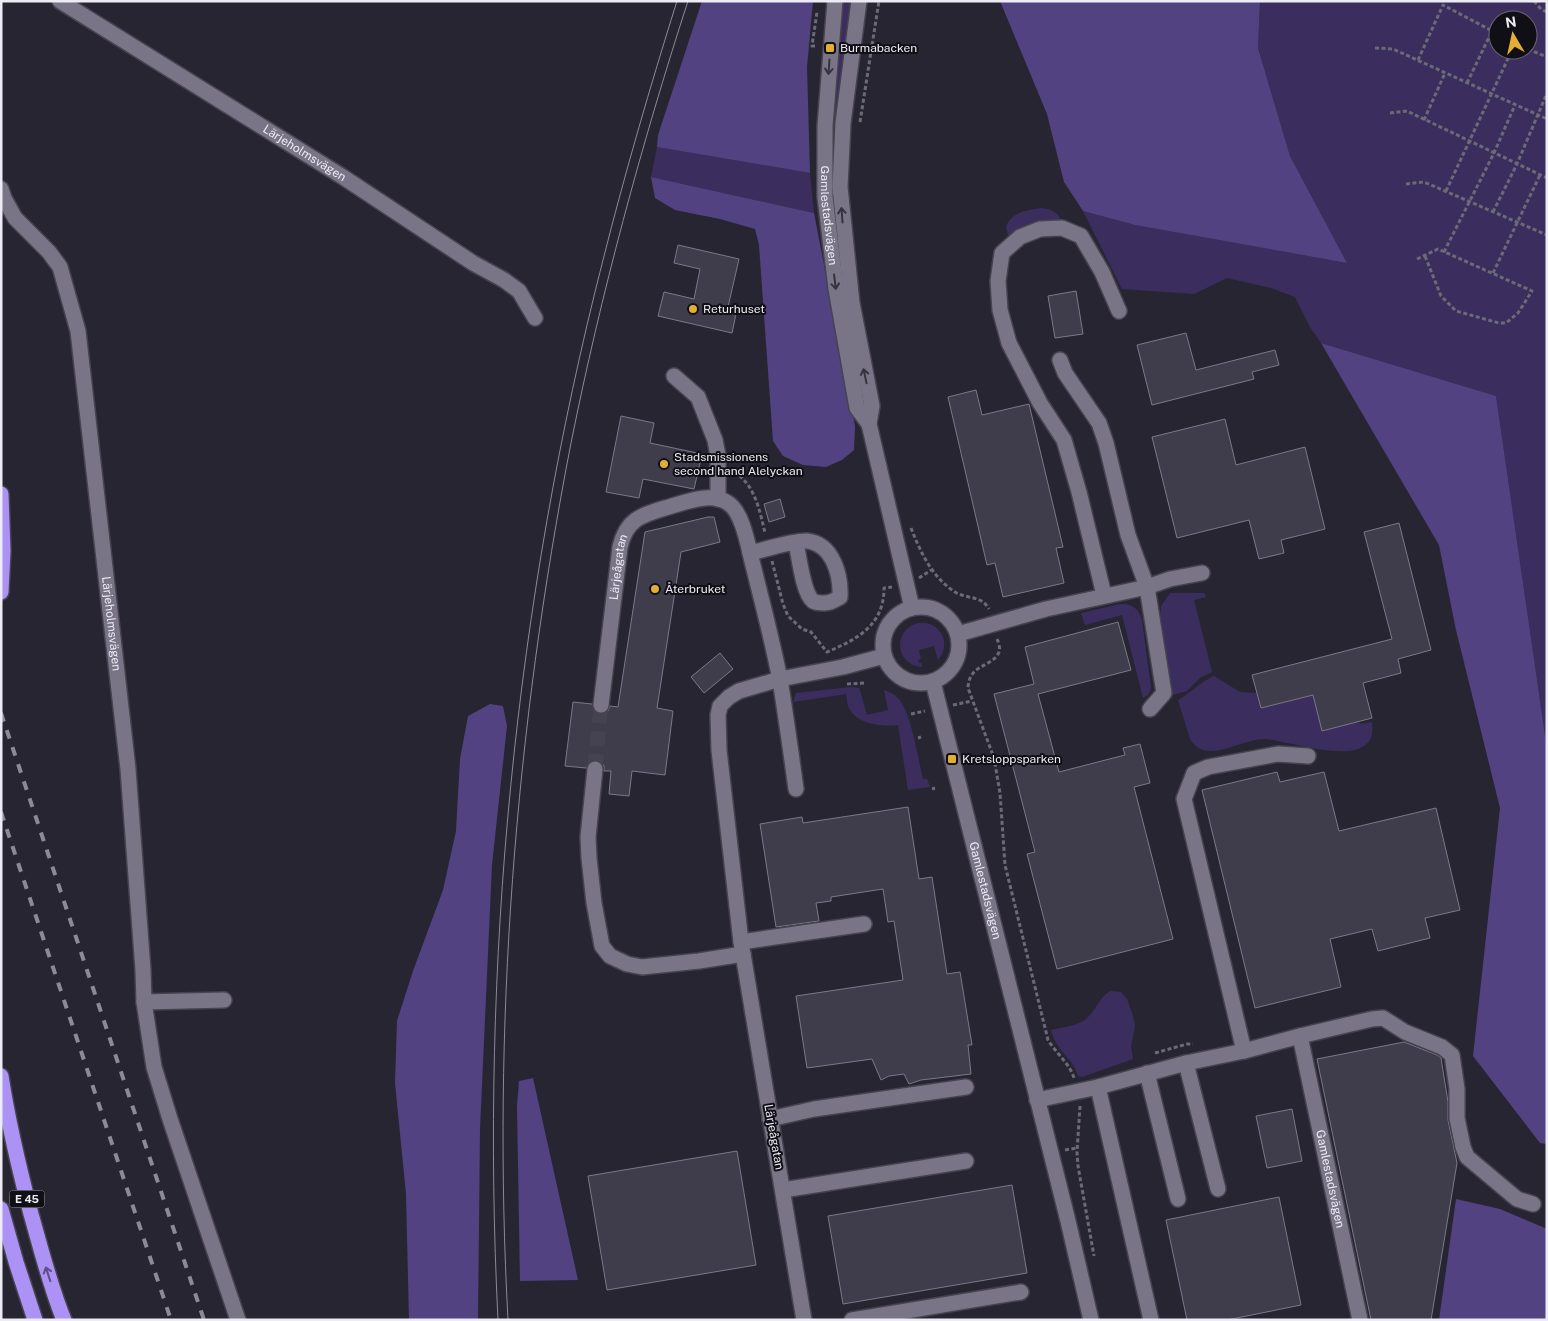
<svg xmlns="http://www.w3.org/2000/svg" width="1548" height="1321" font-family="'Public Sans',sans-serif">
<rect width="100%" height="100%" fill="#282533"/>
<path fill="#3b2e5f" fill-rule="evenodd" d="M842,1h12l-18,179h-5l-1,-24z
M1260,1h287v748l-51,-353 -175,-53 -11,-16 -15,-30 -24,-9 -44,-10 -33,16 -72,-5 -39,-78 52,14 212,38 -57,-107 -32,-108zM1498,20h30v30h-30z
M657,147l153,26 4,40 -163,-36z
M1042,208c8,1 14,3 18,10l-1,3 -45,14h-6l-2,-8c5,-15 22,-17 36,-19z
M1170,593h34l2,4 -12,3 18,72 -12,6 -13,13 -15,4 -12,-76 1,-13z
M1120,604c12,-1 19,5 22,16l9,68 -2,6 -6,4 -21,-83 -37,10 -4,-12z
M918,623c21,-3 35,20 20,37l-4,-14 -15,4 2,9 -3,1 1,3h3v4c-27,-2 -30,-37 -4,-44z
M1214,676l26,16 17,1 4,15 52,-13 9,36 37,-10 1,3 12,-2c8,53 -82,18 -108,17 -24,0 -58,27 -74,0l-12,-39c13,-7 22,-18 36,-24z
M851,687l8,1 1,2 7,25 21,-5 -4,-20c7,2 13,6 17,12 11,16 17,57 22,77h4l3,8 -22,3 -10,-65c-17,2 -43,-1 -50,-19 -1,-4 -1,-8 -2,-12l-53,8 3,-9z
M1110,991l11,1 6,7 6,17 2,10 -4,20 2,13 -51,18 -4,-1c-5,-19 -21,-23 -27,-46 12,-3 30,-4 38,-14 8,-8 11,-19 21,-25z"/>
<path fill="#534281" d="M702,1h111l-6,66 3,106 -153,-26 1,-12z
M1000,1h260l-2,47 32,108 57,107 -212,-38 -52,-14 -19,-29 -17,-68z
M651,177l163,36 41,213 -1,24 -12,10 -16,7 -23,-2 -20,-9 -10,-15 -14,-196 -4,-16 -35,-10 -45,-9 -20,-12z
M1321,343l175,53 51,353v395l-7,-1 -67,-87 27,-248 -44,-178 -17,-85z
M490,704l13,2 4,20 -15,139 -12,264 -2,191h-69l-3,-126 -11,-111 2,-62 16,-50 30,-81 13,-59 4,-72 8,-43z
M533,1078l45,202 -58,1 -3,-175 2,-25z
M1456,1199l44,10 47,20v91h-108z"/>
<path fill="#3f3c4b" stroke="#7b7889" d="M678,245l61,14 -11,48 9,2 -5,24 -74,-17 6,-24 30,7 6,-30 -26,-6z
M1076,291l7,43 -28,4 -7,-42z
M1186,333l10,37 79,-20 4,15 -27,7 2,7 -102,26 -15,-60z
M976,390l6,25 47,-11 34,143 -7,1 8,35 -61,14 -8,-34 -8,2 -39,-168z
M621,416l33,7 -4,20 52,11 -8,35 -51,-10 -4,19 -33,-6z
M1225,419l11,46 69,-18 20,82 -44,11 3,13 -25,6 -10,-39 -72,18 -25,-101z
M780,499l5,18 -16,5 -5,-18z
M708,517h6l6,25 -39,10 -24,156 16,3 -8,64 -33,-4 -3,25 -20,-2 2,-23h-7v-5l-4,-5 -5,-1 -4,1 -5,7 -21,-2 8,-64 19,2 3,8 5,2 8,-3 2,-5 8,1 27,-175z
M1399,523l32,127 -33,9 3,14 -38,10 9,35 -50,13 -9,-36 -52,13 -9,-33 140,-36 -28,-107z
M1118,622l13,48 -93,24 21,78 66,-17 -2,-7 17,-4 10,39 -16,4 39,152 -116,30 -30,-115 8,-2 -41,-158 40,-10 -9,-37z
M720,653l13,16 -29,24 -13,-16z
M1277,772l3,10 44,-10 15,59 97,-23 24,102 -35,8 5,20 -52,13 -6,-22 -42,10 11,48 -86,21 -53,-218z
M908,807l11,72 13,-2 15,97 13,-2 12,73h-4l3,29 -50,6 -12,4 -5,-10 -15,2 -8,4 -9,-21 -65,9 -11,-72 107,-16 -9,-59 -6,1 -5,-33 -52,8v4l-15,2 3,18 -43,6 -16,-103 42,-7 1,6z
M1404,1042l33,13 4,3 7,44v18l9,43 -26,157h-60l-54,-261z
M1292,1109l10,52 -35,7 -11,-52z
M737,1151l19,114 -149,25 -19,-114z
M1012,1185l15,88 -184,31 -15,-88z
M1279,1197l22,108 -74,15h-40l-21,-100z"/>
<g fill="none" stroke-linecap="round" stroke-linejoin="round">
<path stroke="#464350" stroke-width="15" stroke-dasharray="15 8" stroke-linecap="butt" d="M595,769l6,-64"/>
<g stroke="#46434f" stroke-width="18">
<g id="minor">
<path id="s1" d="M60,1l283,176 130,86 31,17 15,11 16,27"/>
<path id="s2" d="M835,1l-10,125v71l11,92 21,119 12,16 43,184"/>
<path d="M859,1l-16,122 -3,64 12,116 20,103 -3,18"/>
<path id="s3" d="M1,189l3,9 11,20 34,34 11,15 18,64 50,438 15,201 1,32 80,-2"/>
<path d="M674,376l24,21 17,43 3,16v43"/>
<path d="M750,553c14,-3 43,-13 57,-12 26,3 34,34 33,56 -5,3 -9,6 -15,6 -3,0 -9,0 -12,-2 -10,-8 -14,-45 -17,-58"/>
<path d="M1104,595l-25,-103 -15,-52 -24,-37 -31,-60 -9,-33 -2,-29 4,-28 18,-16 20,-8 22,-1 19,8 21,36 17,39"/>
<circle cx="921" cy="645" r="38"/>
<path d="M958,634l88,-25 101,-22 -19,-52 -22,-92 -7,-20 -34,-50 -5,-13"/>
<path id="s4" d="M933,682l135,539 23,99"/>
<path id="s5" d="M601,705l19,-158c6,-27 21,-32 45,-39 19,-5 45,-17 63,-5 16,10 21,49 26,66 9,37 19,74 26,111 6,36 11,73 16,109"/>
<path d="M1150,709l14,-16 -17,-106 23,-8 32,-6"/>
<path d="M595,769l-7,68 1,21 5,45 8,43 8,10 17,8 15,3 57,-6 44,-7"/>
<path d="M741,942l123,-18"/>
<path d="M144,1002l10,65 16,52 68,201"/>
<path d="M1300,1036l72,-17 11,-1 22,14 37,15 10,8 5,34v29l6,29 4,10 50,42 16,5"/>
<path id="s6" d="M1244,1051l56,-15 60,284"/>
<path d="M1186,1063l32,126"/>
<path d="M1147,1073l31,126"/>
<path d="M1098,1087l53,233"/>
<path d="M1037,1100l61,-13 88,-24 58,-12 -60,-252 10,-26 14,-6 70,-13 30,2"/>
<path d="M770,1119l44,-10 152,-22"/>
<path d="M783,1190l183,-29"/>
<path d="M804,1320l-63,-378 -22,-192 -1,-35 2,-9 9,-9 10,-6 41,-12 63,-12 41,-11"/>
<path d="M852,1320l169,-28"/>
</g>
</g>
<g stroke="#46434f" stroke-width="18">
<path id="highway" d="M1,494l2,57 -2,41
M1,1076c7,46 18,92 30,138 10,35 19,72 33,106
M1,1209l15,53 19,58"/>
</g>
<path stroke="#6c6a76" stroke-width="3" stroke-dasharray="4 2.5" stroke-linecap="butt" d="M1534,1l7,8 6,3
M815,46h-3l5,-34
M1375,48l18,1 154,70
M1528,49l19,8
M1418,60l25,-55 55,29
M1467,83l25,-52
M1390,113l17,-2 140,67
M1424,120l21,-47
M860,122l19,-121
M1406,184l18,-2 123,53
M1446,191l66,-141
M1493,212l24,-48 30,-71
M1444,252l50,-99 21,-48
M1417,259l21,-10 94,42 -14,22 -12,10h-7l-43,-12 -15,-15 -16,-40
M1493,273l47,-98
M734,472c21,12 26,40 31,61
M911,528c9,23 20,47 41,62 12,10 29,4 37,19
M772,561l11,43 5,12 14,13 9,3 16,20c31,-13 57,-27 57,-64l8,-1
M919,578l12,-8
M997,639c2,4 4,11 1,15 -8,14 -29,10 -30,34l26,70 6,35 5,72 43,175c8,13 22,24 26,38
M847,684l18,-1
M953,705l19,-4
M911,714l14,-3
M918,738l3,-1
M932,789l3,-1
M1155,1053l32,-9h6
M1080,1106l-3,46 1,14 16,90
M1065,1150l12,-2"/>
<use href="#minor" stroke="#797587" stroke-width="15"/>
<use href="#highway" stroke="#ab92f4" stroke-width="15"/>
<path stroke="#8c8a96" stroke-width="1" d="M498,1320c-18,-356 17,-716 105,-1060 22,-87 47,-173 74,-259
M508,1320c-16,-293 7,-589 63,-877 30,-149 70,-297 117,-442"/>
<path stroke="#8c8a96" stroke-width="4" stroke-dasharray="9 9" stroke-linecap="butt" d="M1,713l203,607
M1,812l170,508"/>
</g>
<defs><path id="oneway-shaft" d="M-6 0H5M1.5-3L5.5 0L1.5 3" fill="none" stroke-width="1.6" stroke-linecap="round" stroke-linejoin="round" transform="scale(1.25)"/></defs>
<g stroke="#35333e">
<use href="#oneway-shaft" transform="translate(829 67) rotate(94)"/>
<use href="#oneway-shaft" transform="translate(842 215) rotate(-94)"/>
<use href="#oneway-shaft" transform="translate(835 282) rotate(83)"/>
<use href="#oneway-shaft" transform="translate(865 376) rotate(-102)"/>
</g>
<use stroke="#5e5085" href="#oneway-shaft" transform="translate(48 1274) rotate(-108)"/>
<g fill="#e2ae34" stroke="#110f16" stroke-width="2">
<rect x="825" y="43" width="10" height="10" rx="2.5"/>
<circle cx="693" cy="309" r="5"/>
<circle cx="664" cy="464" r="5"/>
<circle cx="655" cy="589" r="5"/>
<rect x="947" y="754" width="10" height="10" rx="2.5"/>
</g>
<g text-anchor="middle" stroke-width="4" stroke-linejoin="round" paint-order="stroke">
<rect fill="#110f16" stroke="#abaab2" stroke-width="1" x="9.5" y="1190.5" width="35" height="17" rx="4"/>
<g font-size="11" font-weight="bold" fill="#edecf5">
<text x="27" y="1203">E 45</text>
</g>
<g font-size="12" fill="#edecf5" stroke="#110f16" text-anchor="start">
<text x="840" y="52">Burmabacken</text>
<text x="703" y="313">Returhuset</text>
<text x="674" y="461">Stadsmissionens<tspan x="674" dy="14">second hand Alelyckan</tspan></text>
<text x="665" y="593">Återbruket</text>
<text x="962" y="763">Kretsloppsparken</text>
</g>
<g font-size="12" fill="#edecf5" stroke="#110f16">
<text dy="4" stroke="none"><textPath href="#s1" startOffset="288">Lärjeholmsvägen</textPath></text>
<text dy="4" stroke="none"><textPath href="#s2" startOffset="215">Gamlestadsvägen</textPath></text>
<text dy="4" stroke="none"><textPath href="#s5" startOffset="139">Lärjeågatan</textPath></text>
<text dy="4" stroke="none"><textPath href="#s3" startOffset="460">Lärjeholmsvägen</textPath></text>
<text dy="4" stroke="none"><textPath href="#s4" startOffset="215">Gamlestadsvägen</textPath></text>
<text transform="translate(774 1137) rotate(80)" y="4">Lärjeågatan</text>
<text dy="4" stroke="none"><textPath href="#s6" startOffset="204">Gamlestadsvägen</textPath></text>
</g>
</g>
<rect width="1548" height="1321" fill="none" stroke="#edecf5" stroke-width="5"/>
<g transform="translate(1513 35) rotate(351)"><circle r="24" fill="#110f16" stroke="#69676f"/>
<path d="M0-4L9 19L0 12L-9 19Z" fill="#e2ae34"/>
<text y="-8" font-size="14" font-weight="bold" text-anchor="middle" fill="#edecf5">N</text>
</g>
</svg>
